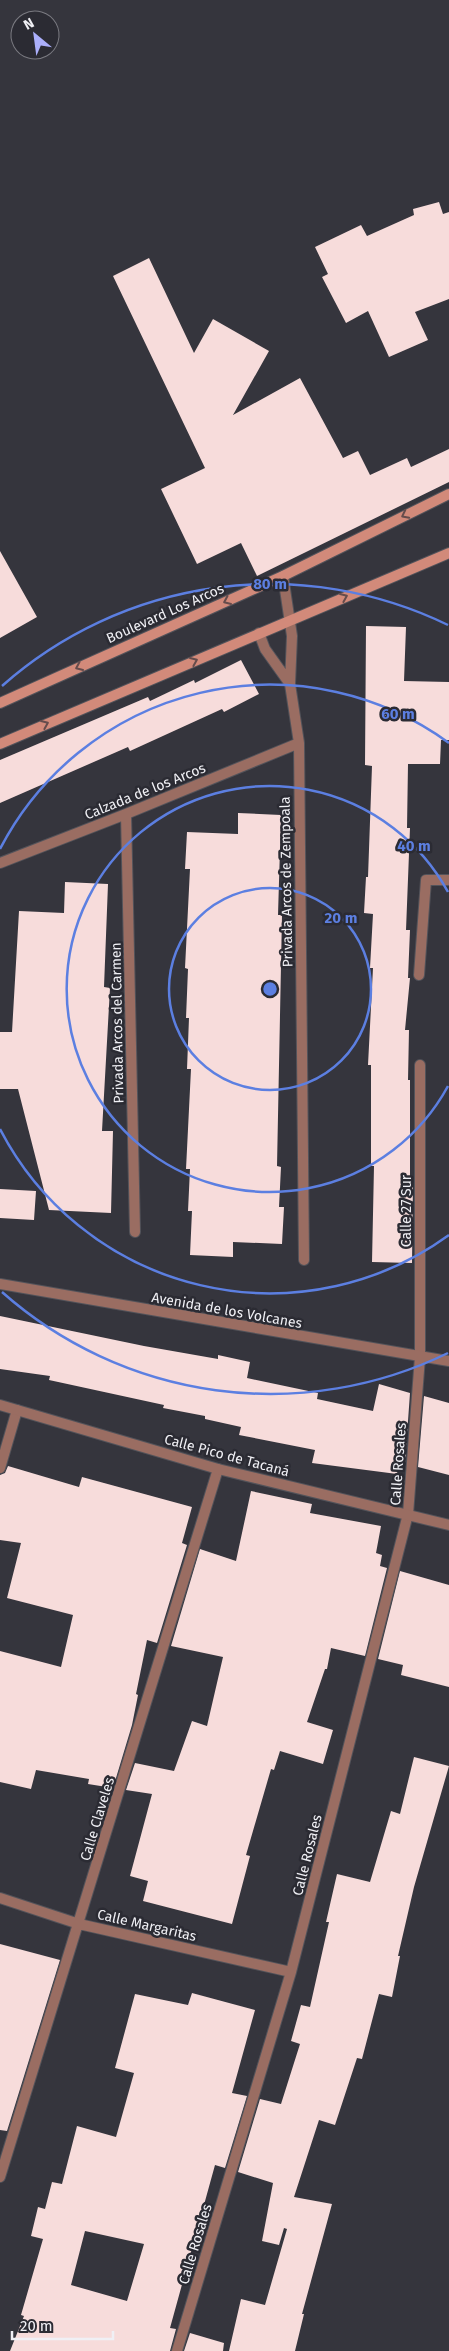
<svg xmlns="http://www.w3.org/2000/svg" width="449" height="2351" font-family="'Fira Sans',sans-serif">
<rect width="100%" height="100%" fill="#35353d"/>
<path fill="#f7dcdb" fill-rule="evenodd" d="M439,202l4,12 6,-2v87l-34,13 13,28 -39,17 -21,-46 -22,12 -24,-46 6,-3 -13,-27 46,-22 6,11 47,-21 -1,-6z
M149,258l45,95 19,-34 56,32 -36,64 67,-37 43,80 15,-7 12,24 37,-17 4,9 38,-18v33l-192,94 -16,-33 -44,21 -36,-75 44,-21 -92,-192z
M0,551l37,66 -37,21z
M366,626l40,1 -2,54 45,1v58h-8l-1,24h-32l-1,64h3l-4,102h4l-2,48h2l-5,52h4l-1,50h2v100h3l-1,83 -40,-1 2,-96h-3v-101h-3l5,-97h-3l3,-54 -9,-1 2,-36h2l4,-111 -7,-1z
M241,660l18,34 -35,18 -2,-3 -92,42 -2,-4 -128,56v-43l148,-63 2,4 44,-21 1,3z
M238,813l43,2 -3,100h4l-5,251 4,1 -2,40h5l-2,37 -49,-2v15l-43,-2 2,-44h-4l2,-42h-4l5,-100h-4l2,-51h-3l2,-49 -3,-1 5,-99h-5l2,-37 51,2z
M65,882l43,2 -4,103 6,1 -8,143h11l-2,82 -62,-3 -31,-121h-18v-57h12l7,-121 45,2z
M0,1189l36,2 -2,29 -34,-2z
M0,1316l144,30 74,13v-4l32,7 -3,16 71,15 -1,6 56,12 6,-27 31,9 -5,70 -6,-1 -2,12 -85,-11 3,-13 -76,-15 2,-8 -36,-8v-3l-42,-8 1,-3 -115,-25 1,-4 -50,-7z
M424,1396l25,7v72l-31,-8z
M8,1466l71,21 3,-10 110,30 -10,36 5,2 -30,98 -10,-3 -11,54 2,1 -6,30 -19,63 -25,-4 1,-5 -53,-9 -5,19 -31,-7v-131l61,16 12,-52 -66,-17 14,-55 -21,-3v-65l5,-2z
M251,1491l61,13 -2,9 71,13 -5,27 6,2 -2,11 7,2 -22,88 -34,-8 -4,21h-2l-18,53 26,8 -10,34 -43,-13 -6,19 -3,-1 -25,86 4,1 -18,68 -89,-23 5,-20 -18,-5 22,-82 -26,-4 9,-27 39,8 18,-50 15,5 16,-69 -52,-11 29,-97 36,12z
M400,1571l49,14v102l-48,-12 2,-10 -25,-6z
M414,1757l35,9 -35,121 -16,69h2l-8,41 -13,-3 -17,65 -5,-1 -22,67 -16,-5 -25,77 38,7 -30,110h2l-9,37h-66l12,-52 24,6 22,-76 -3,-1 -5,17 -17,-4 11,-58 -35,-11 22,-73 21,5 19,-60 -9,-3 10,-36 9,2 19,-85h-3l11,-48 33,8 21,-71 9,3z
M0,1944l60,16 -53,171 -7,-1z
M192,1993l63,17 -23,83 15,3 -22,72 -10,-3 -45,163 6,1 -6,22h-160l14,-35 -3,-1 22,-76 -12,-3 7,-29 7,2 7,-27 10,2 15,-58 39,11 18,-64 -19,-5 20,-74 53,11zM85,2231l59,13 -17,57 -56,-16z
M190,2333l34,10 -1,8h-39z"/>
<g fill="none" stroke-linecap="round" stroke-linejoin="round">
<g stroke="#53535a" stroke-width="12">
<path id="minor" d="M283,576l9,60 -2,48 9,59 5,517
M259,633l6,16 25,35
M126,814l9,418
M0,863l126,-49 173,-71
M419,975l7,-95h23
M0,1468l17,-58
M0,1898l79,26 212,48
M0,2177l218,-708
M177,2351l114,-379 117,-458 12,-157v-292"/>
</g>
<g stroke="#53535a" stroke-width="12">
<path id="tertiary" d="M0,1284l449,77
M0,1405l218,64 231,56"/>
</g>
<g stroke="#53535a" stroke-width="12">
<path id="secondary" d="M0,703l283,-127 166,-82
M0,744l449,-191"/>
</g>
<use href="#minor" stroke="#9a6d62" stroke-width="10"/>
<use href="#tertiary" stroke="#9a6d62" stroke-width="10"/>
<use href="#secondary" stroke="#d28a7a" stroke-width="10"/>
</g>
<defs><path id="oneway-chevron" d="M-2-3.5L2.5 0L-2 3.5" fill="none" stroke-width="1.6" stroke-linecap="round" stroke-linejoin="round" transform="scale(1.25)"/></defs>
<g stroke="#654c4c">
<use href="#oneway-chevron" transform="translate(405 515) rotate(153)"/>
<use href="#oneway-chevron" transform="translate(344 597) rotate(-23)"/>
<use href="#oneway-chevron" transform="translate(227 601) rotate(156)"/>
<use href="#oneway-chevron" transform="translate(194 661) rotate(-23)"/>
<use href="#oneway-chevron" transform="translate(79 667) rotate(156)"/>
<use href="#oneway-chevron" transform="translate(45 724) rotate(-23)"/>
</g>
<g fill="none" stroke="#5c7fe1" stroke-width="2.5">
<circle cx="270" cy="989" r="101"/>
<path d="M448 1086A203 203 0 1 1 448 892"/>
<path d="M449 1235A304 304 0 0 1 0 1129M0 849A304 304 0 0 1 449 743"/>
<path d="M448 1353A405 405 0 0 1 2 1292M2 686A405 405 0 0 1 448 625"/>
</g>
<g text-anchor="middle" stroke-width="5" stroke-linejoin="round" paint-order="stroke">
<g font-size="14" fill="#f0f0f5" stroke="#2b2b33">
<text transform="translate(165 613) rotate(-24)" y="5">Boulevard Los Arcos</text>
<text transform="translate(145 791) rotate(-22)" y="5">Calzada de los Arcos</text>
<text transform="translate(286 882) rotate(-91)" y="5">Privada Arcos de Zempoala</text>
<text transform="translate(117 1023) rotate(-91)" y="5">Privada Arcos del Carmen</text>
<text transform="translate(406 1211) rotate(-90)" y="5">Calle 27 Sur</text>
<text transform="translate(227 1310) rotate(10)" y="5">Avenida de los Volcanes</text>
<text transform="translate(227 1455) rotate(15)" y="5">Calle Pico de Tacaná</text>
<text transform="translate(398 1464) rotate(-86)" y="5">Calle Rosales</text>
<text transform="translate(97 1819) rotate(-73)" y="5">Calle Claveles</text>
<text transform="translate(307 1855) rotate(-76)" y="5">Calle Rosales</text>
<text transform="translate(147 1925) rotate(13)" y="5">Calle Margaritas</text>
<text transform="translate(195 2244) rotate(-73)" y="5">Calle Rosales</text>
</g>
</g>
<circle cx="270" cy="989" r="8" fill="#5c7fe1" stroke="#2b2b33" stroke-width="2.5"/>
<g font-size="15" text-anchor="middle" font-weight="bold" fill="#5c7fe1" stroke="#2b2b33" stroke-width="5" stroke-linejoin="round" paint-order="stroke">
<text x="270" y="589">80 m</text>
<text x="398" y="719">60 m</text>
<text x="414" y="851">40 m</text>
<text x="341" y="923">20 m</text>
</g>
<g transform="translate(35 35) rotate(331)"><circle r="24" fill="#2b2b33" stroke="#7a7a81"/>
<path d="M0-4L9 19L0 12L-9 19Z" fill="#abaffb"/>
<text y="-8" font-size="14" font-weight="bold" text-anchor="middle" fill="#f0f0f5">N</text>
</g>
<path d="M12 2331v8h101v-8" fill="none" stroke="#f0f0f5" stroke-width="2.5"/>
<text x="20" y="2331" font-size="15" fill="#f0f0f5" stroke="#2b2b33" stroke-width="4" paint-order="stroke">20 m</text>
</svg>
